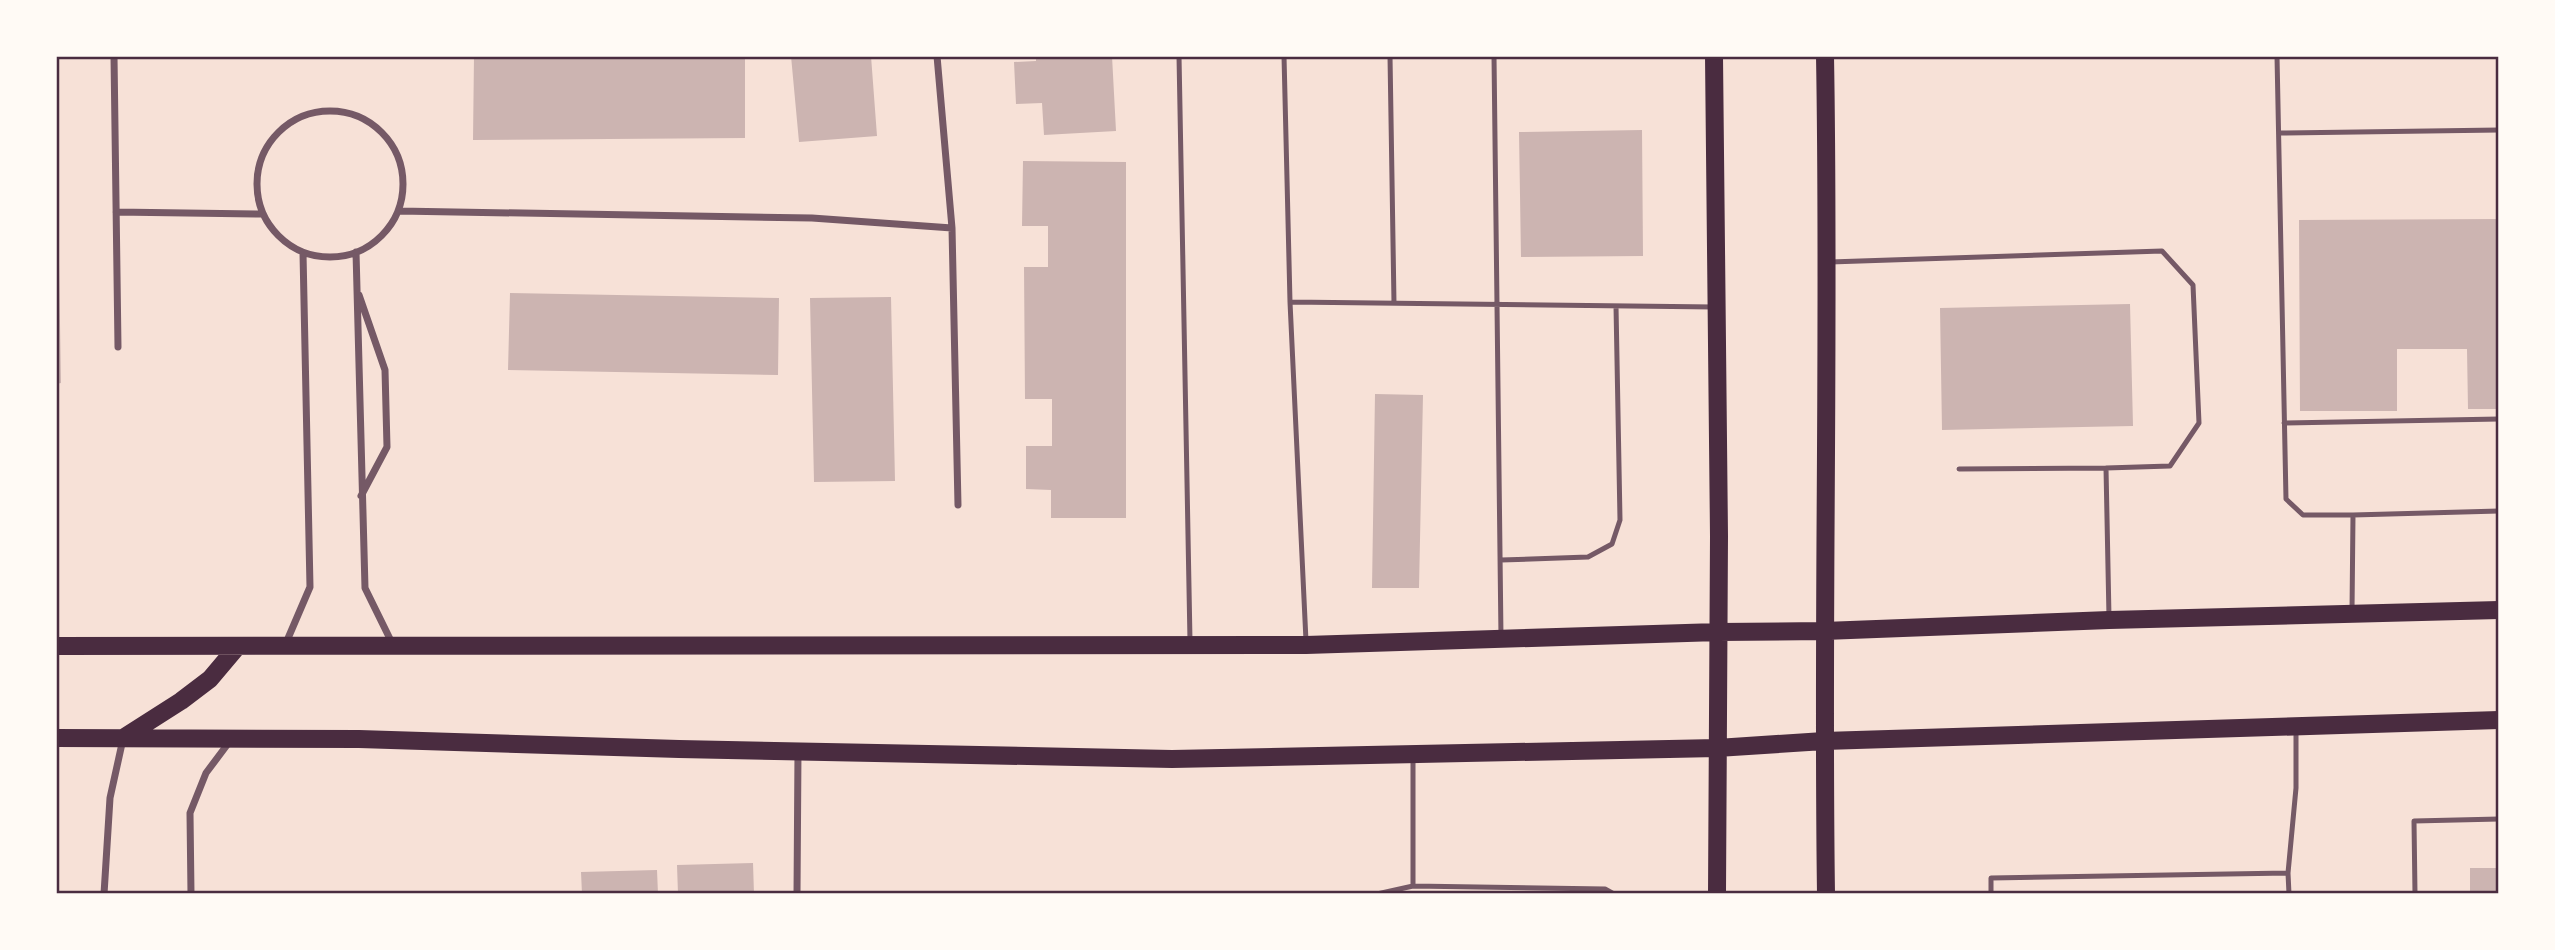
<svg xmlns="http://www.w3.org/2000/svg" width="2555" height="950" font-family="'DM Sans',sans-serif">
<rect width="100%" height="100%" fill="#f7e1d7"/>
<path fill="#ccb4b1" d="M474,56h271v82l-272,2z
M791,56h80l6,80 -78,6z
M1036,56h76l4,75 -72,4 -2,-32 -26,1 -2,-42 22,-1z
M1642,130l1,126 -122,1 -2,-125z
M1023,161l103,1v356h-75v-28l-25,-1v-43h26v-47h-27l-1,-132h24v-41h-26z
M56,203h2l3,180 -5,1z
M2499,219v190h-31l-1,-60h-70v62h-97l-1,-191z
M510,293l269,5 -1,77 -270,-5z
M891,297l4,184 -81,1 -4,-184z
M2130,304l3,122 -191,4 -2,-122z
M1375,394l48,1 -4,193h-47z
M753,863l1,31h-76l-1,-29z
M2470,868h29v26h-29z
M657,870l1,24h-76l-1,-22z"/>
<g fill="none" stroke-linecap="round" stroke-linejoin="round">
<path stroke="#755966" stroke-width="5" d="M1179,56l11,585
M1284,56l6,246 16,339
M1390,56l4,247
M1494,56l7,581
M2277,56l9,443 17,16h50
M2279,133l220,-3
M1830,262l332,-11 31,34 6,138 -29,43 -64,2 3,149
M1290,302l424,5
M2284,423l215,-4
M1959,469l147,-1
M1501,560l87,-3 24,-13 8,-24 -4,-214
M2352,611l1,-96 146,-4
M2288,873l8,-85v-60
M1413,886l192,3 9,5
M1377,894l36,-8v-127
M1991,894v-16l297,-5 1,21
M2415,894l-1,-73 85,-2"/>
<path stroke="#755966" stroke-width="7" d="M114,56l4,291
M937,56l15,172 6,277
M257 184a73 73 0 1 1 146 0a73 73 0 1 1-146 0Z
M399,211l413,7 140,10
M116,212l146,2
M356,252l9,336 28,57
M359,295l26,75 2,77 -26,49
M286,643l24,-56 -7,-334
M104,894l6,-96 13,-59
M191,894l-1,-81 16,-40 24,-32
M797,894l1,-143"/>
<path stroke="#4a2c40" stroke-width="18" d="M1714,56l5,480 -2,358
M1825,56c5,279 -3,559 1,838
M56,646l1250,-1 412,-13 106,-1 285,-11 390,-10
M56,738l303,1 320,10 493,10 545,-11 107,-7 675,-21
M123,738l58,-37 29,-22 27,-32"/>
</g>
<rect width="2555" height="950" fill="none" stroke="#fffaf5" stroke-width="116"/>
<rect x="58" y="58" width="2439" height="834" fill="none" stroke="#4a2c40" stroke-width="2.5"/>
</svg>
